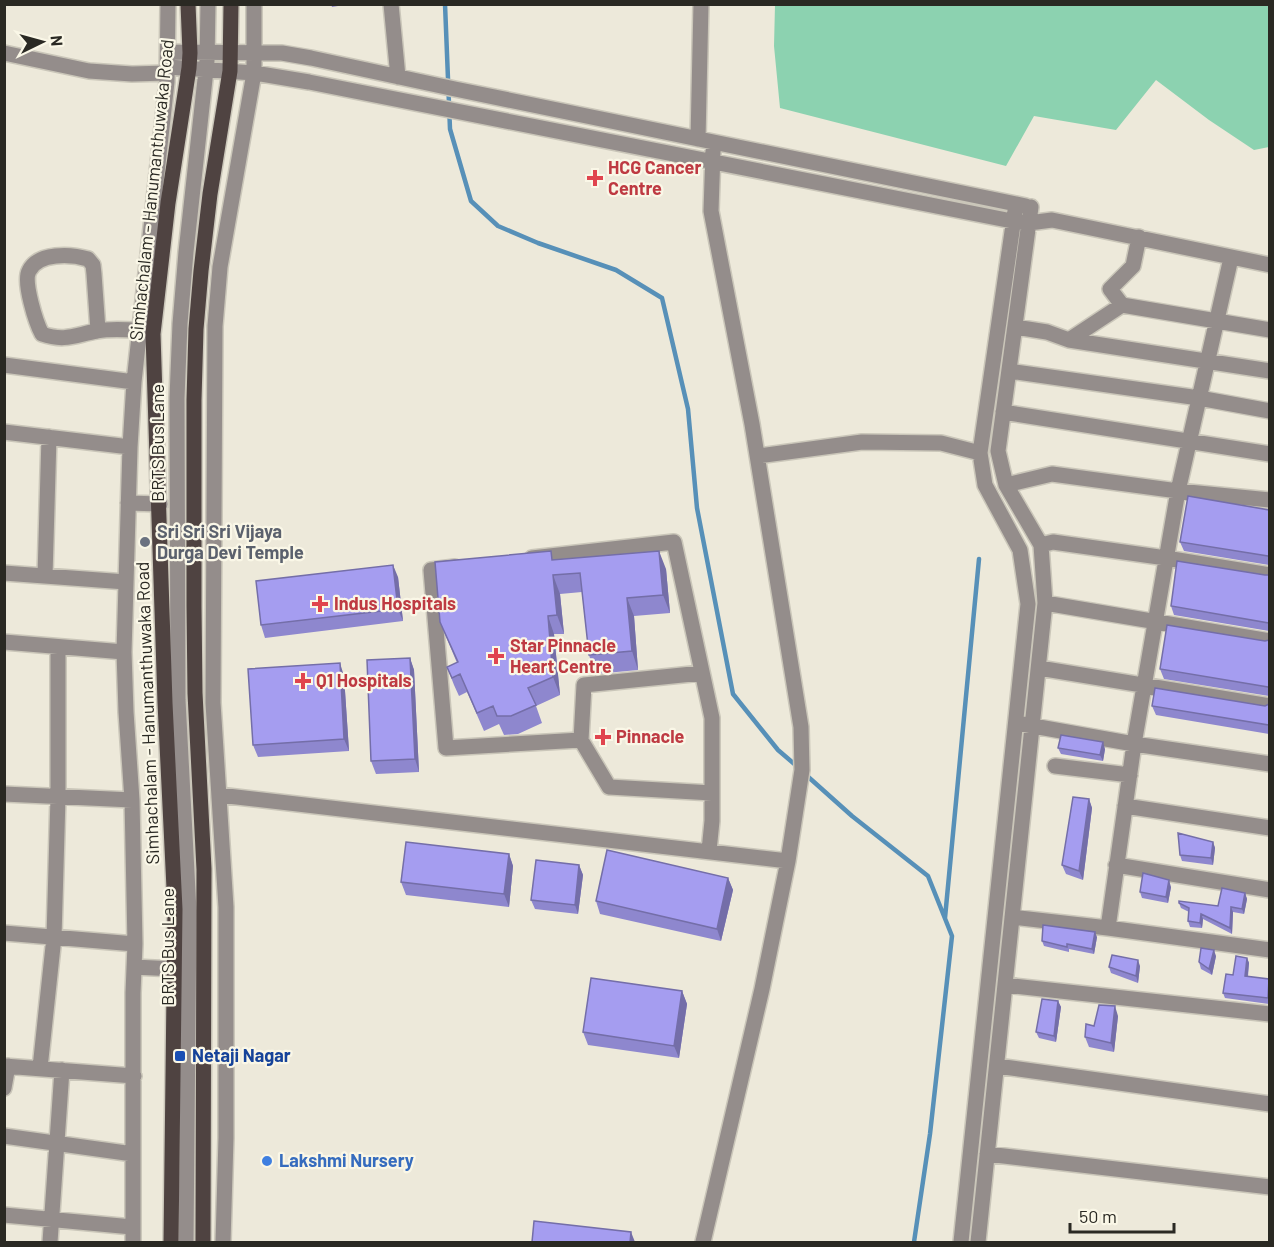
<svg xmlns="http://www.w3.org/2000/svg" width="1274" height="1247" font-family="Barlow,sans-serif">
<rect width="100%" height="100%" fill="#ede9da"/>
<path fill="#8cd2b0" d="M775,5h494v142l-15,3 -45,-30 -53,-40 -40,50 -82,-14 -28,50 -226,-58 -6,-62z"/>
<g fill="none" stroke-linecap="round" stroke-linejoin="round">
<path stroke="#5790b8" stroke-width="4.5" d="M445,4l5,125 21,72 27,25 40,17 78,27 46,28 26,111 9,99 36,186 45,56 21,18
M805,774l47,42 76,60 24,60 -22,198 -16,108
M945,918l34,-359"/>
<g stroke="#cac6b9" stroke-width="18">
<path id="minor" d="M391,4l7,73
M168,52l114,1 29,5 144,31 571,117
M4,53l85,18 43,3 35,-1
M168,67l86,6 55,9 703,139 17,2 23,-3 218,45
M698,139l3,-135
M713,151l-2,60 41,213 49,303 1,43 -14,91
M1139,237l-6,29 -23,23 12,16 148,25
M1015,327l32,5 22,8 201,31
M98,330l-4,-56 -1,-9 -5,-6c-17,-5 -50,-7 -59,12 -6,11 7,52 13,63 23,8 33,1 55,-3 14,-3 29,-1 43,-1
M1069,340l53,-35
M4,365l130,17
M1009,371l190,27 71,13
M1003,412l267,42
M4,432l126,15
M758,456l104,-14 79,1 39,10
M1006,485l46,-11 126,17 92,9
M128,503l32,1
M1041,545l12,-3 113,16 104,17
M532,558l142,-16 38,176v103l-3,30
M455,567l-24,3 15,178 135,-8 28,47 103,6
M4,573l122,9
M45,576l4,-139
M1045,603l225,38
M4,642l120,10
M1039,668l231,38
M1022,724l112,20 136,20
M581,740l3,-55 118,-12
M1055,766l75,9
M4,794l128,6
M219,795l569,66 -26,128 -59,253
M1125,806l145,22
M1116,865l154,25
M1012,917l96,11 162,22
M1108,928l26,-184 44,-253 53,-233
M4,933l131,11
M134,967l41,2
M1005,985l265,29
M4,1066l130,10
M997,1066l273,38
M40,1068l14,-131 4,-140v-150
M4,1088l4,-22
M4,1136l129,18
M987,1154l283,33
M4,1215l128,12
M50,1242l12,-172
M133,1242v-249l2,-49 -3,-144 -6,-88 -2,-60 6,-205 4,-65 33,-300 1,-78
M186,1242l3,-331 -11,-211 -1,-302 3,-74 6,-72 21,-191 1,-57
M223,1242l3,-104v-231l-13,-204 2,-377 5,-59 34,-194v-69
M961,1242l67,-638 -8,-54 -35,-65 -5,-32 36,-249
M978,1242l67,-639 -4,-58 -35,-60 -8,-34 33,-244"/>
</g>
<g stroke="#cac6b9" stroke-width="18">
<path id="major" d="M171,1242l4,-333 -10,-206 -12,-369 15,-131 21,-135 1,-15 -2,-49
M203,1242l1,-373 -9,-176 -1,-87v-206l2,-71 5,-58 9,-77 20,-123 1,-67"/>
</g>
<use href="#minor" stroke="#948d8b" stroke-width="15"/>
<use href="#major" stroke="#4f4341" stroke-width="15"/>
</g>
<path fill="#8e87ce" d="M331,4h19l-18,3z
M1269,510v55l-85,-14 -4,-9z
M554,560l112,9 4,44 -36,3 4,54 -43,4 -6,-19 -7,-63 -22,2 4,40h-10l6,61 -24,11 6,17 -24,11 -14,1 -5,-11 -15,7 -17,-39 -8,4 -5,-11 -7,-18 10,-4 -17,-41z
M1269,575v56l-95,-16 -3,-9z
M398,577l5,44 -138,17 -4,-13z
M1269,640v56l-105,-17 -4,-10z
M410,658l4,12 5,102 -43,2 -5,-13z
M344,676l5,75 -91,6 -5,-12z
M1269,704v30l-113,-19 -4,-9h113z
M1058,748l47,1 -2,12 -42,-7z
M1089,799l3,9 -9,72 -17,-6 -4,-9z
M1213,842l2,6 -2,17 -31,-4 -2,-6z
M509,854l4,12 -4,41 -103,-12 -5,-13z
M579,865l4,10 -5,39 -43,-5 -4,-9z
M728,878l5,12 -12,51 -121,-27 -4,-13z
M1171,887l-3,16 -26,-5 -2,-6z
M1245,893l2,6 -3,15 -11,-2 -1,22 -29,-15 -1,9 -12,-1 -2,-6 1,-9 -8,-4 -2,-5 39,3z
M1097,937l-3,17 -25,-5v3l-25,-6 -2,-5z
M1216,956l-4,19 -11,-6 -2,-7z
M1247,958l2,5 -1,14 21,4v23l-44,-6 -2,-5 10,-18z
M1140,966l-2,17 -27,-10 -2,-6z
M682,991l5,13 -8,54 -91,-13 -5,-13z
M1058,1001l3,6 -5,35 -17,-4 -3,-6z
M1118,1016l-4,36 -25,-5 -4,-10 9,-11z"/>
<path fill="#746ea8" d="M659,551l7,18 4,44 -7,-18z
M393,565l5,12 5,44 -5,-12z
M553,575l7,19 4,40 -7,-19z
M627,598l7,18 4,54 -6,-19z
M548,616l6,18 6,61 -7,-18z
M410,658l4,12 5,102 -4,-13z
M340,663l4,13 5,75 -5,-12z
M1103,742l2,7 -2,12 -3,-6z
M1089,799l3,9 -9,72 -4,-9z
M1213,842l2,6 -2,17 -2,-7z
M509,854l4,12 -4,41 -5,-13z
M579,865l4,10 -5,39 -3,-9z
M728,878l5,12 -12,51 -4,-12z
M1169,880l2,7 -3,16 -2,-6z
M1245,893l2,6 -3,15 -2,-5z
M1231,907l2,5 -1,22 -2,-6z
M1201,914l2,5 -1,9 -2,-5z
M1095,932l2,5 -3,17 -2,-5z
M1214,950l2,6 -4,19 -3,-6z
M1247,958l2,5 -2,19 -2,-6z
M1138,960l2,6 -2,17 -2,-7z
M682,991l5,13 -8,54 -5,-12z
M1058,1001l3,6 -5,35 -2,-6z
M1115,1006l3,10 -4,36 -3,-9z
M631,1232l4,10h-5z"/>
<path fill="#a59df0" stroke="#746ea8" stroke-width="1.5" d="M1188,496l81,14v47l-1,-1 -88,-14z
M551,551l1,9 107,-9 4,44 -36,3 5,53 -43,4 -9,-82 -27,2 4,40 -9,1 5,61 -25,11 8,17 -25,11h-14l-4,-10 -16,7 -17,-39 -8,4 -5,-11 11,-5 -18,-40 -5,-60z
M1177,561l88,14h4v48l-98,-17z
M393,565l5,44 -137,16 -5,-44z
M1167,625l98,16 4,-1v48l-1,-1 -108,-18z
M410,658l5,101 -44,2 -4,-101z
M340,663l4,76 -91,6 -5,-76z
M1155,688l110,18 4,-2v21l-117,-19z
M1061,735l42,7 -3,13 -42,-7z
M1073,797l16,2 -10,72 -17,-6z
M1178,833l35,9 -2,16 -31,-3z
M406,842l103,12 -5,40 -103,-12z
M607,850l121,28 -11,51 -121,-28z
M536,860l43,5 -4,40 -44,-5z
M1143,873l26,7 -3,17 -26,-5z
M1222,888l23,5 -3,16 -11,-2 -1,21 -29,-14 -1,9 -12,-2 1,-13 -10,-5v-2l39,5z
M1043,925l52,7 -3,17 -25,-5v3l-25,-6z
M1201,948l13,2 -5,19 -10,-7z
M1112,955l26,5 -2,16 -27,-9z
M1236,956l11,2 -2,18 24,3 -1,19 -45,-5 3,-19 7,1z
M591,978l91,13 -8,55 -91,-14z
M1042,999l16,2 -4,35 -18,-4z
M1099,1005l16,1 -4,37 -26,-6 1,-13 8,2z
M534,1221l97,11 -1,10h-98z"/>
<g fill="#e0444e" stroke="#faf7e7" stroke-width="2">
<path d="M592 169h6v6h6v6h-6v6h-6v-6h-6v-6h6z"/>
<path d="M317 595h6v6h6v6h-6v6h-6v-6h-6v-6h6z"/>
<path d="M493 647h6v6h6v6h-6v6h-6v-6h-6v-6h6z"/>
<path d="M300 672h6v6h6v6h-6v6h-6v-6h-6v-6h6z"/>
<path d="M600 728h6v6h6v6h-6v6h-6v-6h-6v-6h6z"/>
</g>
<circle fill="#6b7280" stroke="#faf7e7" stroke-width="2" cx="145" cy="542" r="6"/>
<rect fill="#1a4fb4" stroke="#faf7e7" stroke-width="2" x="174" y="1050" width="12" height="12" rx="3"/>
<circle fill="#3f7fe0" stroke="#faf7e7" stroke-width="2" cx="267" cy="1161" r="6"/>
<g text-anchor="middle" stroke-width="4.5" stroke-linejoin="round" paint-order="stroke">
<g font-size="18" font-weight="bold" fill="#be3a42" stroke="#faf7e7" text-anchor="start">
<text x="608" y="174">HCG Cancer<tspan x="608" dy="21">Centre</tspan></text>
<text x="334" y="610">Indus Hospitals</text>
<text x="510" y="652">Star Pinnacle<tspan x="510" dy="21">Heart Centre</tspan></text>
<text x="316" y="687">Q1 Hospitals</text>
<text x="616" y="743">Pinnacle</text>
</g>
<g font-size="18" fill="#2a2923" stroke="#faf7e7">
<text transform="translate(152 190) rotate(-84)" y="6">Simhachalam - Hanumanthuwaka Road</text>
<text transform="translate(158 443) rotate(-90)" y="6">BRTS Bus Lane</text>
<text transform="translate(148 713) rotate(-92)" y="6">Simhachalam - Hanumanthuwaka Road</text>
<text transform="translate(168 947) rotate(-90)" y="6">BRTS Bus Lane</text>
</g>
<g font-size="18" font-weight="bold" fill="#5b616d" stroke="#faf7e7" text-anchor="start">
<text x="157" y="538">Sri Sri Sri Vijaya<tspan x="157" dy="21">Durga Devi Temple</tspan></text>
</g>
<g font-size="18" font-weight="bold" fill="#164399" stroke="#faf7e7" text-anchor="start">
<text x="192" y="1062">Netaji Nagar</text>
</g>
<g font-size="18" font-weight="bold" fill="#366cbe" stroke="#faf7e7" text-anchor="start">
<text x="279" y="1167">Lakshmi Nursery</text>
</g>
</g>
<rect width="1274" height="1247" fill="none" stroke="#2a2923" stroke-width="12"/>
<g transform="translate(42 42) rotate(85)" stroke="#faf7e7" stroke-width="4.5" paint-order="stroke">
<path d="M0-4.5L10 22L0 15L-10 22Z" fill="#2a2923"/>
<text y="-9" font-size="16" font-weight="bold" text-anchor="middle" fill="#2a2923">N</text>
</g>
<path d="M1070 1223v9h104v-9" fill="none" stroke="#2a2923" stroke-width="3"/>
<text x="1079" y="1223" font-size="18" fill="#2a2923" stroke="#faf7e7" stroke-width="4.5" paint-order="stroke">50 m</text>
</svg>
